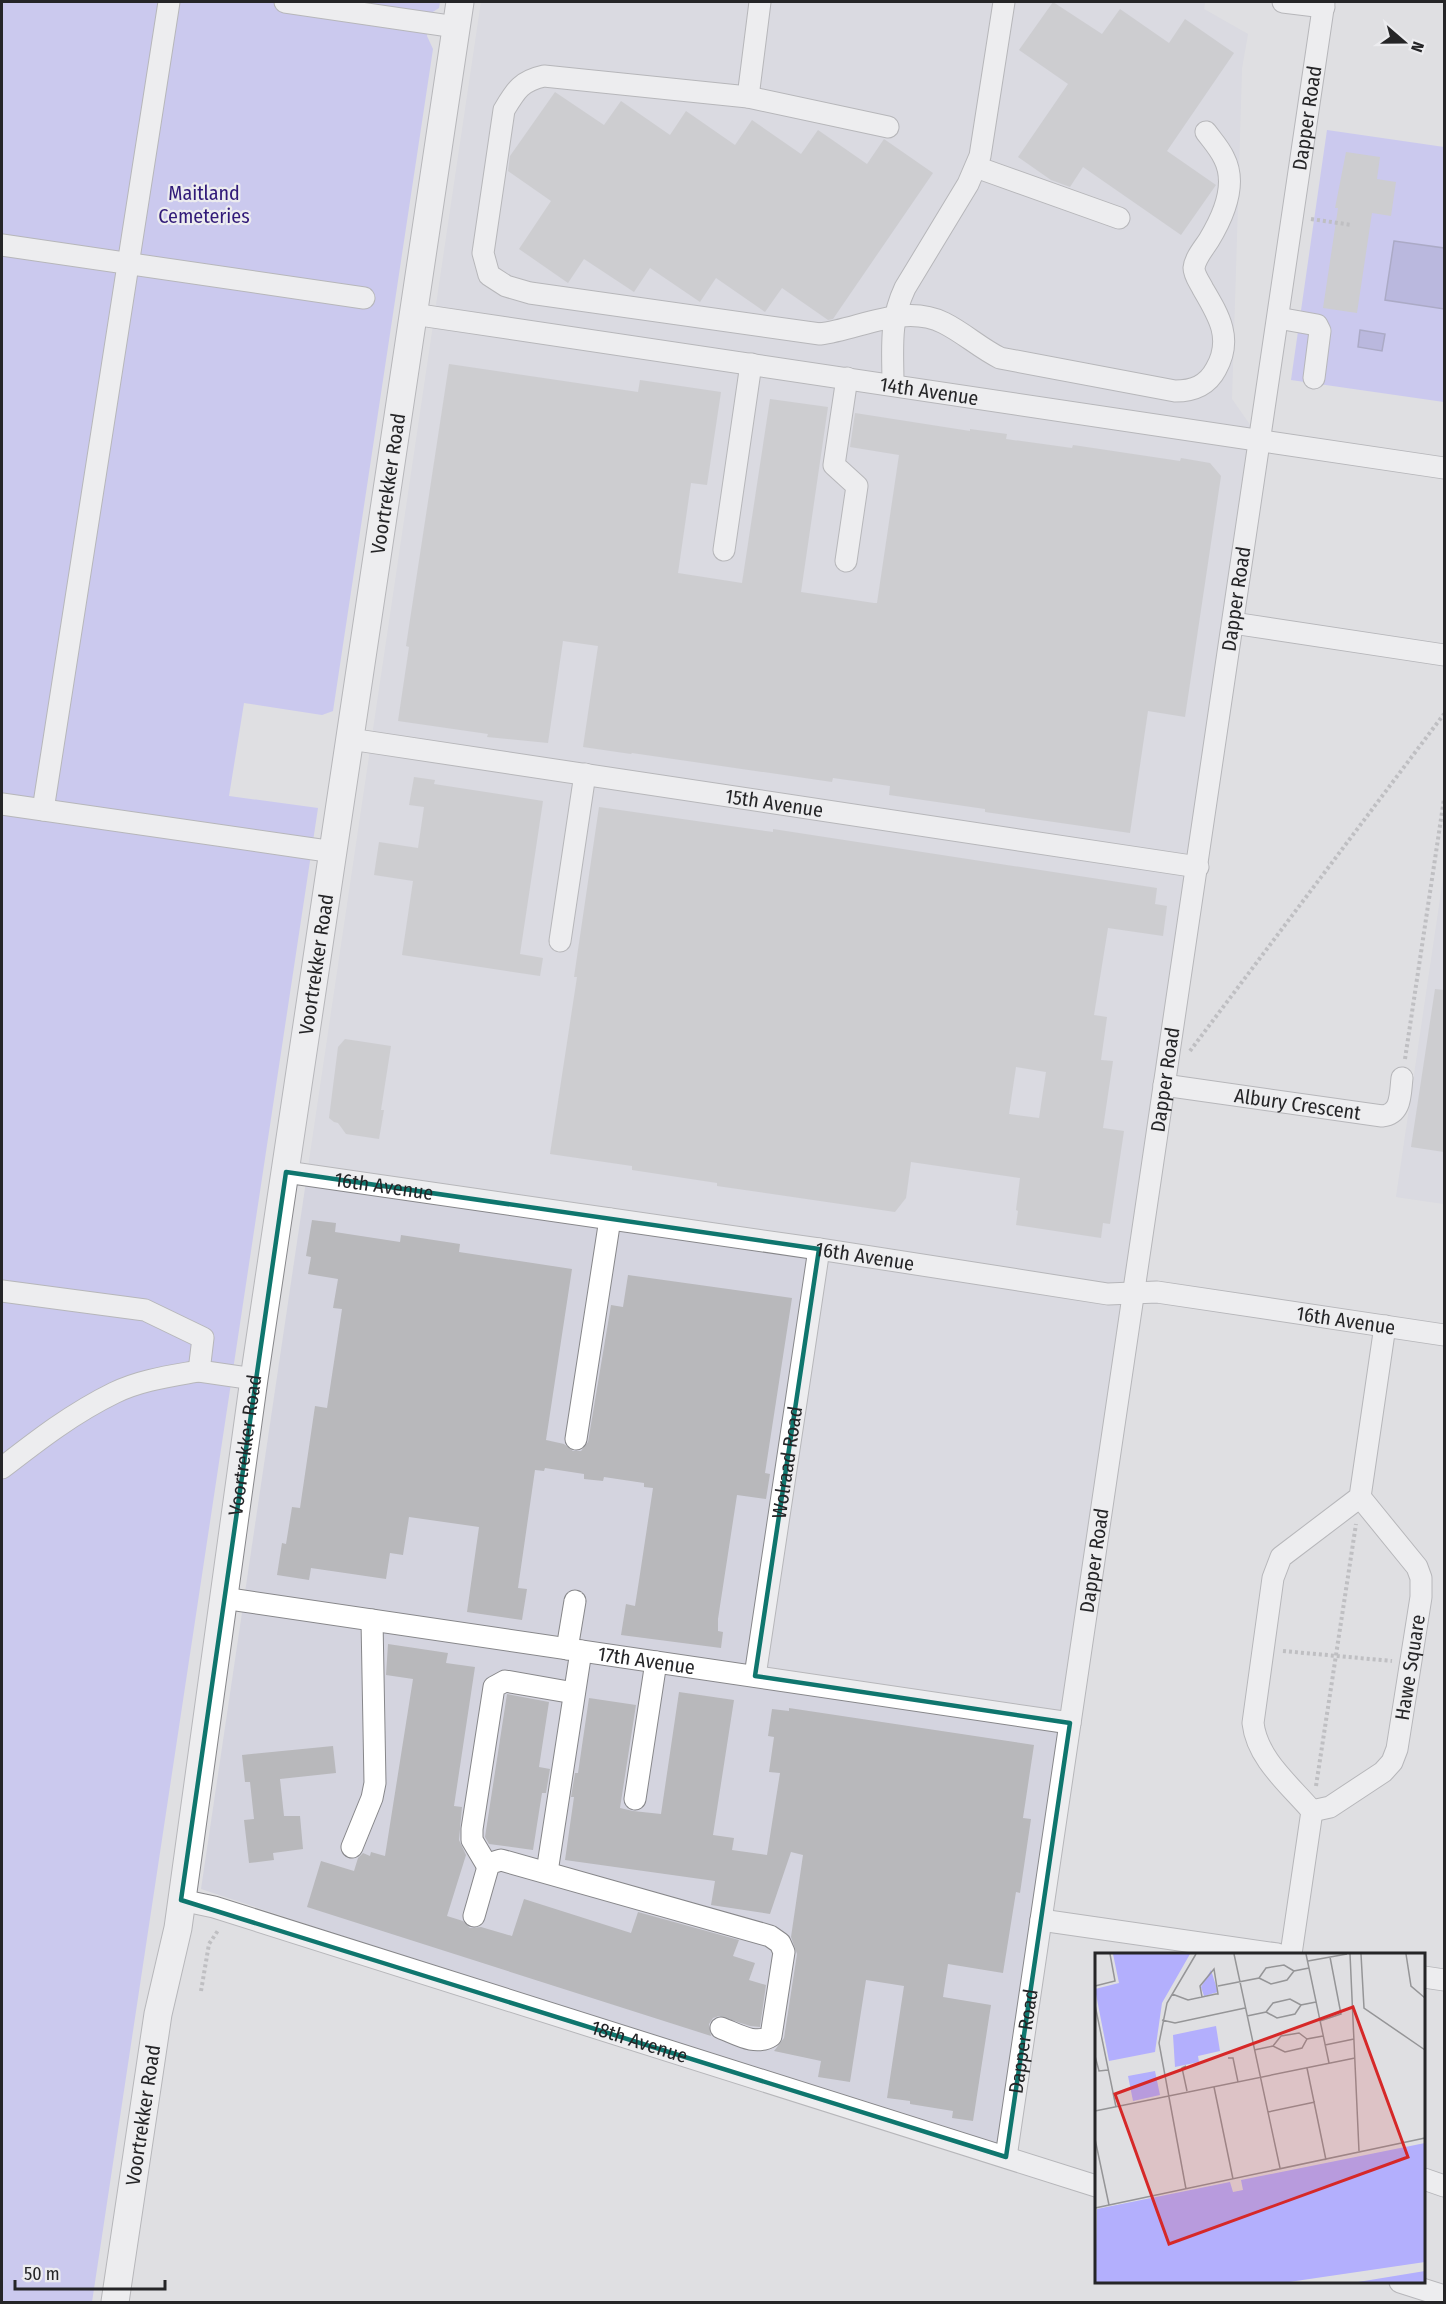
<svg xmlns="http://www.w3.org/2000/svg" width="1446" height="2304" font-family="'Fira Sans Condensed',sans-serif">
<rect width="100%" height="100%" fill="#dfdfe2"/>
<path fill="#d4d4df" d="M481,2h724l-1,7 44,25 -6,34 -10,331 28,40 -254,1718 -805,-268z
M1444,872v332l-48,-7z"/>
<path fill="#b3affd" d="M2,2h438l-1,6 -11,7 -1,21 6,13 -100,662 -11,4 -78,-12 -15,93 89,12 -226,1494h-90z
M1327,130l117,17v255l-153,-22z"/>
<path fill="#8e89da" stroke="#6e6ba4" stroke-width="1.5" d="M1394,241l50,7v61l-59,-9z
M1360,330l25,4 -3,17 -24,-4z"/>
<path fill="#b8b8bb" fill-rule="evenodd" d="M1053,2l49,32 18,-25 49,34 16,-24 49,34 -67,98 49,34 -35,50 -98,-68 -13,20 -19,-7 -33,-23 50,-73 -49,-34z
M555,92l49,33 17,-24 49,34 16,-24 49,34 17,-25 49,34 17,-24 49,34 17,-25 49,34 -100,146 -5,1 -46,-32 -17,24 -49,-34 -16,24 -50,-34 -16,24 -50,-33 -16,24 -49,-34 32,-48 -43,-30 2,-15z
M1346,152l34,5 -3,22 19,3 -5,34 -19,-3 -15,100 -34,-5 15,-100h-3z
M449,364l189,28 2,-12 81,12 -14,93 -16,-2 -13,90 64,10 28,-184 58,8 -27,185 73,11h3l22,-148 -49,-8 5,-34 115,18v-2l37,5 -1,5 66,9 1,-3 107,16 1,-3 29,5 11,13 -36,241 -37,-6 -18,122 -145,-21v-3l-96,-14 1,-9 -57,-8 -1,4 -200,-29 -1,1 -48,-7 15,-101 -35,-5 -15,102 -61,-6 1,-3 -90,-13 11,-74 -3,-1z
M414,777l21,3 -1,4 109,17 -23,153 23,4 -3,18 -138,-21 11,-74 -39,-6 5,-33 39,6 6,-41 -15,-2z
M599,807l174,25v-3l384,59 -2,16 12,2 -4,30 -55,-8 -14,87 13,2 -6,43 12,1 -10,67 21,3 -14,93 -7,-1 -2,15 -85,-13 2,-14 -2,-1 4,-32 -109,-16 -5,36 -11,14 -178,-26v-3l-85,-13v-4l-82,-12 27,-177h-3zM1016,1067l30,5 -7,46 -30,-4z
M1435,989l9,1v162l-33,-5z
M345,1039l46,7 -10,64h3l-5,29 -33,-5 -8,-11 -4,-1 -5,-4 9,-71z
M312,1220l24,3 -1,9 65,10 1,-7 59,9 -1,8 113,17 -26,171 18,4 9,7h8l7,-9 23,-137 12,2 5,-32 164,23 -27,175 5,1 -4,25 -29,-4 -19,124v12l5,1 -2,16 -100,-13 5,-31 9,2 5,-32 13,-86 -9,-1v-4l-40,-6 -1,4 -19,-2v-5l-39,-6 -1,3 -9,-1 -17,118 9,1 -5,31 -55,-8 12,-85 -70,-10 -6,38 -13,-2 -4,26 -75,-11 -2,12 -32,-5 5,-32 4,1 6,-37 8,1 15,-102 12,2 15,-99 -9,-1 5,-29 -30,-5 3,-17 -5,-1z
M388,1644l60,9 -2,10 29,4 -21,139 8,1 -3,33 7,15 -19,61 16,5 7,7 11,-1 31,9 12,-37 107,34 7,-21 101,28 -6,16 22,7 -6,17 17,5 -6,42 -10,-1 -31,-10 -6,2 -4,6 2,12 -404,-129 14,-46 33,10 4,-13 5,-5 7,3 1,-4 14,4 28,-177 -27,-4z
M679,1692l55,8 -21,135 21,3 -2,12 35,5 13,-82 -11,-1 5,-35 -6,-1 4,-27 17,2v-3l245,37 -11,73 8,1 -11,74 -4,-1 -13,81 -55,-9 -5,33 48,8 -18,116 -21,-3 1,-7 -43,-7v-3l-23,-3 17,-112 -38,-6 -16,102 -32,-5 3,-16 -47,-10 10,-13 13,-84 -6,-17 12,-82 -12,-3 -21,62 -59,-9 4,-24 -150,-21 9,-63h-3l4,-24h3l11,-75 47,7 -16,103 13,3 28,3z
M507,1694l42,8 -10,65 11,2 -4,24h-4l-9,57 -44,-6 -4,-7z
M333,1746l3,27 -56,6 4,37h16l3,33 -30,4 1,7 -25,3 -5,-43 10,-1 -4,-37h-5l-3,-27z"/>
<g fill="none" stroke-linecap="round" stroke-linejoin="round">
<g stroke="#87878a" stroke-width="23">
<g id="minor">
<path d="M285,2l171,25"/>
<path d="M1283,2l41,5"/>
<path d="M748,97l12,-95"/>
<path d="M888,127l-140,-30 -204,-21c-23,5 -28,14 -40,34l-21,143 6,22 17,11 24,7 290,41c40,-5 84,-31 124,-11 20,10 36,25 56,35l175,33c18,0 32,-5 41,-22 17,-30 3,-53 -13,-80 -3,-6 -9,-14 -9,-21 1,-10 10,-20 15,-28 14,-23 29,-55 15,-82 -4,-9 -12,-18 -18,-26"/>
<path d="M976,167l143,51"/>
<path d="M2,245l362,53"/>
<path id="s1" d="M413,314l1031,154"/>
<path d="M1278,318l39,7 3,6 -6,47"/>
<path d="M893,385c0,-36 -4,-63 12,-97l63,-104 12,-28 24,-154"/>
<path d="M724,550l27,-186"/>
<path d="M846,561l11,-75 -23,-21 13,-87"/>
<path d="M1233,623l211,32"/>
<path id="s2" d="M350,739l848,128"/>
<path d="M2,804l332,48"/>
<path d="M43,810l126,-808"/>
<path d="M560,941l25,-167"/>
<path id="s3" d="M1164,1085l218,31c20,-2 18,-22 20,-38"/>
<path id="s4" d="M286,1172l533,77 289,45 49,-2 287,43"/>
<path d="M2,1291l143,19 58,28 -4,33 55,8"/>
<path d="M576,1439l34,-220"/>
<path d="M2,1468c36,-28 71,-55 112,-75 26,-13 57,-17 85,-22"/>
<path id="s5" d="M223,1598l847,125"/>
<path d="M567,1649l8,-48"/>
<path id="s6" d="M755,1676l64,-427"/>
<path d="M635,1799l21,-137"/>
<path id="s7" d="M1312,1811l18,-4 53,-35 9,-10 5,-13 24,-152v-19l-4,-11 -57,-70"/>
<path d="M352,1847l20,-49 3,-15 -3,-163"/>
<path d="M488,1867l-16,-27v-11l22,-142 11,-6 69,12"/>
<path d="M547,1872l34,-221"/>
<path id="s8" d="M181,1900l33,7 882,279"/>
<path d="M474,1916l14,-49 3,-4 10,-3 269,76 10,7 4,9 -13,84c-16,10 -34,-2 -50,-8"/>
<path d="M1041,1920l236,34"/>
<path d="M1291,1954l21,-143c-22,-26 -55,-52 -59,-88l20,-145 8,-21 79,-60 25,-171"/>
<path d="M1424,1977l20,3"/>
<path id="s9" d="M1006,2157l318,-2155"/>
<path d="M1424,2179l20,7"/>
<path d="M1400,2282l44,14"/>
</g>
</g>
<g stroke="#87878a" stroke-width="29">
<g id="major">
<path id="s10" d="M115,2302l43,-288 20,-86 76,-549 206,-1377"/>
</g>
</g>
<path stroke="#99999c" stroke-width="4" stroke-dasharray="3 3" stroke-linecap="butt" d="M1311,219l41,6
M1190,1051l254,-337
M1405,1059l39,-260
M1283,1651l109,10
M1316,1786l40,-262
M201,1991l8,-47 10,-15"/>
<use href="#minor" stroke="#fff" stroke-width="21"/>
<use href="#major" stroke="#fff" stroke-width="27"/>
</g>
<path d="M0 0H1446V2304H0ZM286,1172l533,77 -64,427 315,47 -64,434 -825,-257z" fill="#dfdfe2" fill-opacity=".55" fill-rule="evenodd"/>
<path fill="none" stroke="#0f766e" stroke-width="4.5" stroke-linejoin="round" d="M286,1172l533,77 -64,427 315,47 -64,434 -825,-257z"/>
<g text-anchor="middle" stroke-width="4.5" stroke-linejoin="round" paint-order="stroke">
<g font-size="20" fill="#252527" stroke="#ececef">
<text dy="7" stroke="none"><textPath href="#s9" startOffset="2061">Dapper Road</textPath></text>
<text dy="7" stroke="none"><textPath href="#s1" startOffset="522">14th Avenue</textPath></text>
<text dy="7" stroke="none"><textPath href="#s10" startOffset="1839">Voortrekker Road</textPath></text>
<text dy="7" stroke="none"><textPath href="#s9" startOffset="1575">Dapper Road</textPath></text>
<text dy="7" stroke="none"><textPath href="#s2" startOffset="429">15th Avenue</textPath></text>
<text dy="7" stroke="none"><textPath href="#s10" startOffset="1353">Voortrekker Road</textPath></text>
<text dy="7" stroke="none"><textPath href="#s9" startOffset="1089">Dapper Road</textPath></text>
<text dy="7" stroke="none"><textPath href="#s3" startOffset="135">Albury Crescent</textPath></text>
<text dy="7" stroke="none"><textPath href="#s4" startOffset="99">16th Avenue</textPath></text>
<text dy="7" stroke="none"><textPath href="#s4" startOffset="585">16th Avenue</textPath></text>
<text dy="7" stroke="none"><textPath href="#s4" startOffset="1071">16th Avenue</textPath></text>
<text dy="7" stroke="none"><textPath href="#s10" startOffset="867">Voortrekker Road</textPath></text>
<text dy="7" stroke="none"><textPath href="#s6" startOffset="216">Wolraad Road</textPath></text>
<text dy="7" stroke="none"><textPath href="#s9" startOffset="603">Dapper Road</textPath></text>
<text dy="7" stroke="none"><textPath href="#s5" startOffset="428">17th Avenue</textPath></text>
<text dy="7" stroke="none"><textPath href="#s7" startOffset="192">Hawe Square</textPath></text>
<text dy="7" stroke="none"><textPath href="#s8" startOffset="480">18th Avenue</textPath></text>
<text dy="7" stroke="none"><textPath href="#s9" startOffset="117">Dapper Road</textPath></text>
<text dy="7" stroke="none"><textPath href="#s10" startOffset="189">Voortrekker Road</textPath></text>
</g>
<g font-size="20" fill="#311a78" stroke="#ececef">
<text x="204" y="200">Maitland<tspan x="204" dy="23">Cemeteries</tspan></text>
</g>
</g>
<g transform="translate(1095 1953)">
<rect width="330" height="330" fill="#dfdfe2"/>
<path d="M18,1h77l-28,49 -7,49 -46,9 -14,-72 24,-6zM116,17l7,22 -14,4 -3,-9zM121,73l4,25 -22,5 1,6 -24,5 -2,-32zM60,118l5,24 -27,6 -5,-25zM330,190v119l-136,20h-194l2,-73 133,-27 3,10 10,-2 -2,-10zM330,318v11h-67z" fill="#b3affd"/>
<path fill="none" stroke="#959597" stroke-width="1.5" d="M139,1l46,214M211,1l23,109M255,1l9,197M266,1l3,54 61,42M311,1l5,32 14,12M213,8l39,-7M164,25l12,6 16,-4 7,-9 15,-3M0,33l20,-5 -5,-27M123,33l41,-8 7,-10 18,-3 10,6M77,41l16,6 28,-6h2l-4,-25 -14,17 2,11M0,52l21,102M171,59l11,6 18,-4 6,-9 15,-3M152,63l19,-4 7,-9 17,-4 11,6M67,67l13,3 70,-15M225,68l21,-7 -11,-57M230,92l29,-6M178,93l8,-10 18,-3 8,6M159,97l19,-4 12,6 17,-4 5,-9 16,-3M0,103l4,15 9,-1M133,105h5l5,24M91,113l-4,2 5,23M212,115l19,92M119,134l19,92M0,158l260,-53M173,159l47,-10M0,186l14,66M91,236l-27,-146 8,-40 29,-49M0,255l330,-70"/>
<path fill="#d62828" fill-opacity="0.15" stroke="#d62828" stroke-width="3" d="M258,54l55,150 -239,87 -54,-150z"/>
<rect width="330" height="330" fill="none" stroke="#252527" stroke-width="3"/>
</g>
<rect width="1446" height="2304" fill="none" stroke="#252527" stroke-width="6"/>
<g transform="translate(1404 42) rotate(110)" stroke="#ececef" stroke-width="4.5" paint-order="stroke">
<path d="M0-4.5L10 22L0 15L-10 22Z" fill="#252527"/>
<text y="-9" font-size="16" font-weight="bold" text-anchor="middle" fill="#252527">N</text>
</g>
<path d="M15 2280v9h150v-9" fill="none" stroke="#252527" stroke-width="3"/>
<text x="24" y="2280" font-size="18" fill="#252527" stroke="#ececef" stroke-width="4.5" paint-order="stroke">50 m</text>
</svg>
